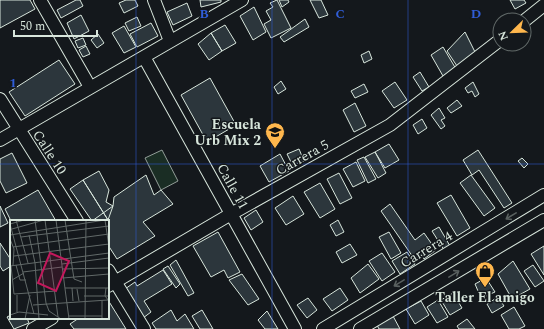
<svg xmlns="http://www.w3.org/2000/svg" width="544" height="329" font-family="Spectral,serif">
<rect width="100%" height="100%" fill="#14181c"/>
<path fill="#1a2d24" stroke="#939e99" d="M162,150l16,31 -17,9 -16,-32z"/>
<path fill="#2c363c" stroke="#d8e6dc" d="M0,0h30l5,9 -35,19z
M76,0h4l3,6 -22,12 -4,-8z
M126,0h9l3,6 -14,7 -5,-10z
M200,0h21v2l-20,5z
M277,0l14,28 -20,10 -7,-14 7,-4 -5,-9 7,-4 -3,-4z
M279,0h9l1,2 -7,5z
M310,0h11l7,15 -9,3z
M510,0h14l2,3 -11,6z
M187,3l5,13 -19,9 -6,-13z
M254,7l12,25 -13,8 -13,-24z
M81,15l8,16 -15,8 -7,-16z
M137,17l4,9 -12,5 -4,-8z
M305,19l4,8 -25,15 -4,-5z
M151,23l7,13 -21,11 -7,-13z
M225,25l11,18 -14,8 -11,-18z
M124,26l12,21 -12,6 -12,-20z
M465,32l10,20 -18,14 -10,-15z
M211,33l11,18 -13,9 -11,-16z
M98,34l6,9 -7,5 -6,-8z
M83,38l3,7 -8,3 -3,-7z
M86,46l4,8 -7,3 -4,-7z
M443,47l13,22 -13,7 -12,-21z
M369,51l3,8 -8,4 -3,-8z
M59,60l16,24 -50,32 -16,-24z
M420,72l9,15 -7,4 -9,-14z
M210,78l26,47 -29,17 -26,-47z
M281,81l5,8 -8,5 -4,-7z
M395,82l12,18 -13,8 -12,-17z
M473,82l6,12 -4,3 -3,-6 -4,2 -3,-5z
M364,84l4,8 -13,6 -4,-7z
M457,100l5,6 -11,7 -4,-5z
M355,103l11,23 -12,6 -11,-22z
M439,108l6,10 -4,2 4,6 -4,3 -10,-14z
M422,119l5,9 -9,6 -5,-9z
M389,144l10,16 -14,8 -10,-16z
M299,149l5,12 -11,5 -6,-12z
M478,150l34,53 -8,5 -25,-38 -7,5 -9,-15z
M375,152l11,21 -8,5 -13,-21z
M12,153l15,30 -21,10 -6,-12v-22z
M280,154l9,17 -20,11 -9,-16z
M364,157l12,22 -8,4 -11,-23z
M522,158l6,6 -4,4 -6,-7z
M356,162l9,19 -12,6 -10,-18z
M99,171l10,19 -3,12 7,4 -5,14 -25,-40z
M339,173l13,25 -12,6 -13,-25z
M146,175l8,20 7,-5 12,14 -30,18 12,14 -38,23 -9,-14v-24h-16l21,-15 1,-9z
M471,175l24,33 -11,8 -24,-33z
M83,180l25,40v1h-16l-22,-32z
M320,183l15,26 -15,9 -16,-26z
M38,190l18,31h-45l-6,-12z
M451,195l19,33 -13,8 -20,-33z
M293,196l11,18 -18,11 -11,-17z
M390,204l25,36 9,-7 12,17 -12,9 -2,-4 -7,5 -34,-49z
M0,206l8,17 -8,4z
M256,210l7,12 -12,8 -7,-12z
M338,220l6,12 -8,4 -6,-11z
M439,227l11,19 -6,4 -12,-19z
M218,232l22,40 -12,6 -4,-8 -13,7 -18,-31z
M389,232l12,21 -10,6 -12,-22z
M0,243l11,17v6l-8,5 -3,-5z
M350,244l7,11 -15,8 -6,-11z
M544,246v29l-13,-21z
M407,252l8,12 -15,10 -8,-13z
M382,253l13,19 -13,9 -13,-20z
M176,260l18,33 -6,3 -18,-31z
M513,261l17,28 -18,10 -14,-25z
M368,264l11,15 -19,14 -9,-15z
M533,265l11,16 -9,6 -11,-16z
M168,266l12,18 -4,4 -13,-19z
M163,270l9,14 -28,17 7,11 -8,6 -18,-29 10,-7 2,4z
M242,274l17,25 -11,6 -19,-25z
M486,278l9,14 -14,6 -6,-14z
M340,288l8,12 -16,11 -9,-12z
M453,293l9,15 -12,7 -9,-15z
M498,297l6,9 -12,7 -5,-9z
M308,298l9,12 -10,8 -10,-13z
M108,300l18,29h-52l-4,-5 9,-6h29z
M438,300l10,17 -11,6 -10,-16z
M421,301l8,14 -14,9 -9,-15z
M514,307l11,19 -6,3h-10l-8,-14z
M171,310l6,11 8,-7 9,15h-38l-4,-6z
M202,310l11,19h-13l-8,-13z
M267,311l11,18h-13l-7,-9z
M11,315v3h16l2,5 -15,6 -7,-12z
M393,316l7,13h-21l-2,-4z
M467,319l8,10h-16l-2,-3z"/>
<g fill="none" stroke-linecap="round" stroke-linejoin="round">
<g stroke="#d8e6dc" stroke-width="14">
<path id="minor" d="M40,0l50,87
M154,0l16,41
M524,21l20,-16
M144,57l151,272
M0,99l77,122
M0,140l242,-140
M108,270l36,59
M108,286l123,-72 159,-89 110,-85
M33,329l19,-11
M323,329l221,-134
M360,329l184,-109"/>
</g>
<use href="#minor" stroke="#14181c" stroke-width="12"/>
</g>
<defs><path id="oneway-shaft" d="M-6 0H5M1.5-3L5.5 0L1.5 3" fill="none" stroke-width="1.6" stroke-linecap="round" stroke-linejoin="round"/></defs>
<g stroke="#59605f">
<use href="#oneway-shaft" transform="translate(511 216) rotate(149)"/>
<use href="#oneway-shaft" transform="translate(454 274) rotate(-31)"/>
<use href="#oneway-shaft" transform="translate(399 283) rotate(149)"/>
</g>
<path fill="none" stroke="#305dd8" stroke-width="1" stroke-opacity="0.55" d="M136,0v329M272,0v329M408,0v329M0,164h544"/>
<defs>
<g id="school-pin" transform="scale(1)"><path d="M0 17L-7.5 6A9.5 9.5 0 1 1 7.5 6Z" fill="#ffb74d" stroke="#14181c"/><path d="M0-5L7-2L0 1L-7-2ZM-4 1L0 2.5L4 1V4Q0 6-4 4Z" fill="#111"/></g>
<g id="shop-pin" transform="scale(1)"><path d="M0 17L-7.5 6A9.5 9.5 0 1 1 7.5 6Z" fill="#ffb74d" stroke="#14181c"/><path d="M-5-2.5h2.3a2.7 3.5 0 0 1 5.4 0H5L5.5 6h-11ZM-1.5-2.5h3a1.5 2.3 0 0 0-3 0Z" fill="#111"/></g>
</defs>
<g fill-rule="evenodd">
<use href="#school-pin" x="275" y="132"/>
<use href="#shop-pin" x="485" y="271"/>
</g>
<g text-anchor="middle" stroke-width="3" stroke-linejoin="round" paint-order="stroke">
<g font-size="14" font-weight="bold" fill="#d8e6dc" stroke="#14181c" text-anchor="end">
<text x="261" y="129">Escuela<tspan x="261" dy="16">Urb Mix 2</tspan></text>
<text x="485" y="302" text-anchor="middle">Taller El amigo</text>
</g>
<g font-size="14" fill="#d8e6dc" stroke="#14181c">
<text transform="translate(50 152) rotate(57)" y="5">Calle 10</text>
<text transform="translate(302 157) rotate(-29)" y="5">Carrera 5</text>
<text transform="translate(233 186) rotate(61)" y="5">Calle 11</text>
<text transform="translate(426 249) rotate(-31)" y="5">Carrera 4</text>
</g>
</g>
<g transform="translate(10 220)">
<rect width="99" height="99" fill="#14181c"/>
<path fill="none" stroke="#626a69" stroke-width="1" d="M6,0l12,43M25,0l11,83 3,8 12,8M35,0l13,97M46,0l13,99M55,0l9,59 8,3M95,0l4,27M0,4l24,90M0,4l14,-4M2,9l32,-9M0,15l95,-15M19,15l6,28M11,17l88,-11M0,19l4,10 -1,17M3,27l96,-13M4,36l95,-12M25,43l4,56M52,44l47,-6M6,45l4,15h6M0,46l99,-13M1,46l3,28 42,-3M52,49l47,-1M13,52l39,-5M53,58l46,-4M2,60l12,-7M55,68h44M62,68l1,13M96,68l-1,8 4,5M67,69l2,12M74,76h25M23,85l75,-5M7,92v-17M0,95l9,-3 29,3M59,96h33M15,99l5,-24M75,99l1,-99M92,99v-19"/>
<path fill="#c2185b" fill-opacity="0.15" stroke="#c2185b" stroke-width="2" d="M40,33l19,8 -13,30 -18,-8z"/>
<rect width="99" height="99" fill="none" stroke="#d8e6dc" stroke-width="2"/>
</g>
<g font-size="13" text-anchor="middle" font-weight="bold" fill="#305dd8" stroke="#14181c" stroke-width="3" stroke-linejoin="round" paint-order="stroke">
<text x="204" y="18">B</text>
<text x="340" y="18">C</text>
<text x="476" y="18">D</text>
<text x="13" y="87">1</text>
</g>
<g transform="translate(512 32) rotate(247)"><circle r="19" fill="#14181c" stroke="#626a69"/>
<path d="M0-3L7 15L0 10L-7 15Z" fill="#ffb74d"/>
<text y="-6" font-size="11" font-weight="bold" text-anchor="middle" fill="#d8e6dc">N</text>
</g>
<path d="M14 30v6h83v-6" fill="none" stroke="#d8e6dc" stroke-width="2"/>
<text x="20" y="30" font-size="12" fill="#d8e6dc" stroke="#14181c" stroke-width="3" paint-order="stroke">50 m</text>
</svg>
